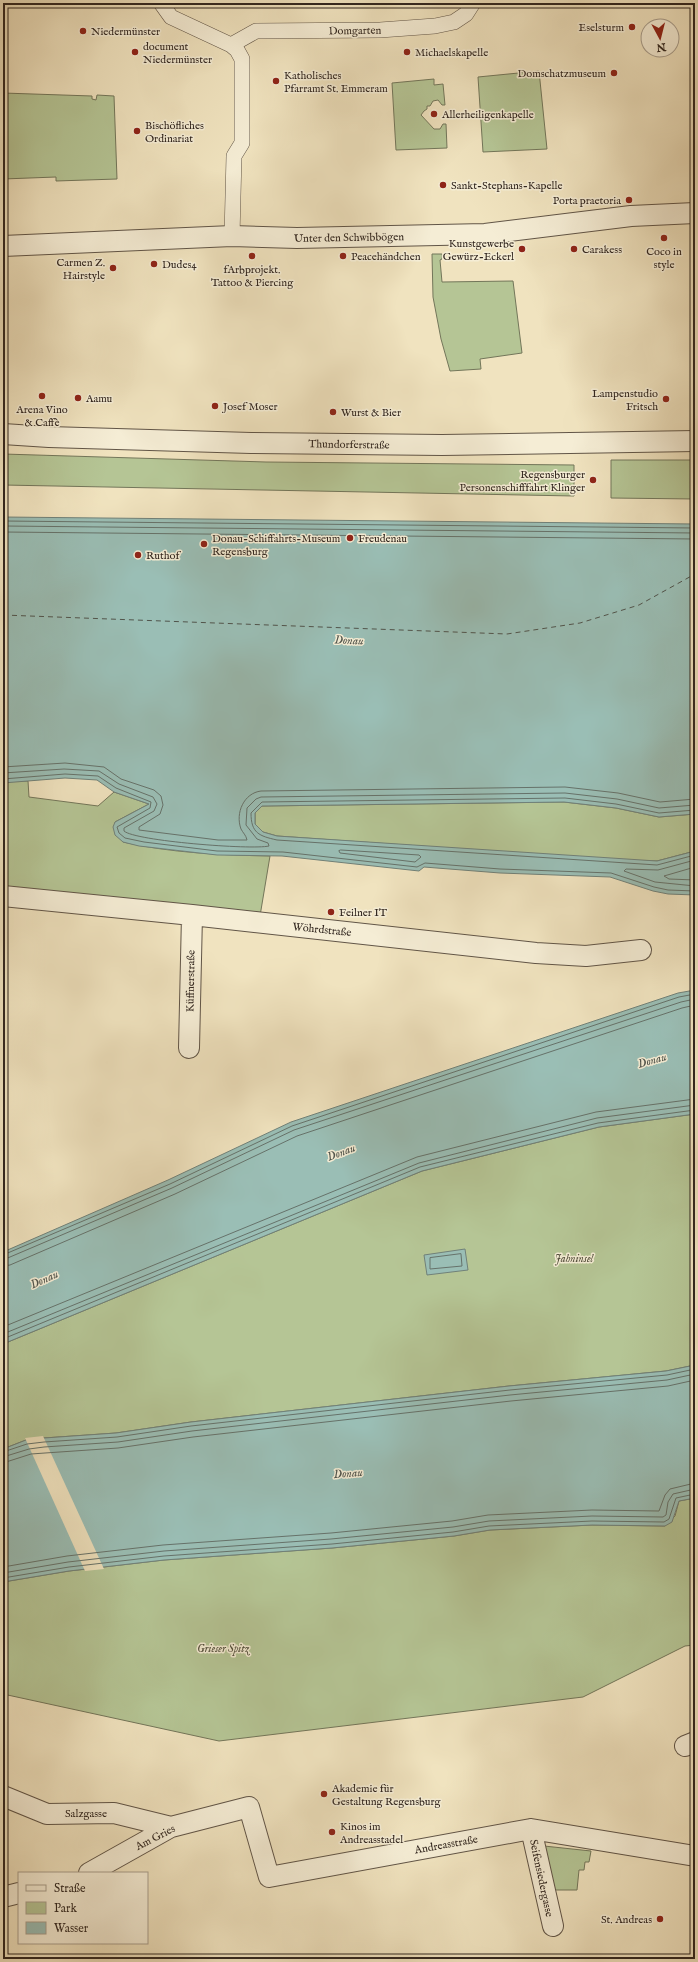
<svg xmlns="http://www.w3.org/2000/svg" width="698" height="1962" font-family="'IM FELL English',serif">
<rect width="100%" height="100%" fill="#f0e3bf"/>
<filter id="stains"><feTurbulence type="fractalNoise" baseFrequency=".005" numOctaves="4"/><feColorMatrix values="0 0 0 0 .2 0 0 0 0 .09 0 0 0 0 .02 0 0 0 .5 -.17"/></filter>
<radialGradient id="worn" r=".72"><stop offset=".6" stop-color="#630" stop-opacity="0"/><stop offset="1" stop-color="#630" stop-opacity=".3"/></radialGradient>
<path fill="#b5c595" stroke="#73765a" d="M539,71l8,78 -64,3 -5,-75z
M434,79v6l9,-1 2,21h-3l-4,-5 -5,1 -3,5h-3v3l-3,2 -3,4 13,14h6l3,-5h3l1,24 -51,2 -4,-67z
M3,93l89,3v3l4,1 1,-5 17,1 3,83 -61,2v-4l-53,2z
M432,254h10v5l-2,1 2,22 71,-1 9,72 -42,6 1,10 -31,2 -9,-32 -8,-42z
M3,454l263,8 308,3v31l-571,-11z
M611,460h84v39l-84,-1z
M11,781h17l1,16 69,9 16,-14 35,12 -34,18 8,20c48,11 98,13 147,14l-11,66 -256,-26v-81l3,1 -3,-5v-28z
M564,802l52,6 43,9 36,-3v37l-38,10 -38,-1 -342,-24 -14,-4 -8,-8v-11l7,-7z
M695,1114v251l-29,6 -157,15 -318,36 -75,11 -72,5 -18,2 -23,9v-105l419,-173 177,-44z
M695,1498v147l-10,1 -102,51 -364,44 -216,-47v-112l66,-11 95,-11 168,-12 122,-12 36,-6 102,-5 73,1 10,-10 4,-15z
M544,1846l47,5 -2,11h-4l-1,8h-5l-2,20h-26z"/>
<path fill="#9abeb5" stroke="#708179" d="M3,517l692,7v290l-36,3 -43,-9 -52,-6 -302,4 -7,7v11l8,8 14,4 380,25 38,-10v44l-27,-1 -15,-3 -43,-14 -110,-4 -76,-6 -5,4 -137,-15 -65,-1 -78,-9 -16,-4 -8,-7 -2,-8 2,-5 34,-18 -35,-12 -17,-12 -32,-2 -62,5z
M695,990v124l-96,13 -177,44 -419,173v-92l165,-72 123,-58 387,-129z
M465,1249l3,21 -41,5 -3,-20z
M695,1365v133l-16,3 -7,21 -7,4 -73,-1 -102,5 -36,6 -122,12 -168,12 -95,11 -66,11v-133l23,-9 18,-2 72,-5 75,-11 318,-36 157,-15z"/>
<path fill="#f0e3bf" d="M43,1436l61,133 -19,2 -60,-133z"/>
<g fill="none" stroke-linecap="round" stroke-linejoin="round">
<path stroke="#66726a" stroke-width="1" d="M3,521l692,7
M3,526l692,7
M3,532l692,7
M3,767l62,-4 39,4 17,12 33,11 7,6 2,9 -3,9 -21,13v3l79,10h29c-1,-5 -4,-7 -6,-11 -6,-16 3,-36 20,-38l304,-4 53,6 42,9 35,-3
M3,773l61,-4 35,2 20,13 34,13 4,7 -3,7 -30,17v3c11,10 127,19 145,15l-1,-3 -11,-4 -11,-14 1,-17 9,-9 5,-2 304,-4 52,6 42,9 36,-3
M3,779l62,-5 33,2 18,12 35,14 -1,6 -33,19 2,6 6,5 19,4 73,9 66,1 134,15 8,-4 75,6 111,4 43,14 14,3 27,1
M695,810l-36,3 -43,-9 -51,-6 -303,4 -11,11c0,20 8,23 26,27l380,25 38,-10
M341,850l78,5 2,2 -6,5 -75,-9 -1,-2z
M695,860l-37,10 -32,-1 -2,2 31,11 40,4
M695,867l-31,9 5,3 26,1
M461,1254l1,12 -32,3v-11z
M3,1255l167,-71 122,-58 387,-129 16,-3
M3,1260l169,-72 122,-58 387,-128 14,-3
M3,1266l7,-1 165,-71 122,-58 385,-128 13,-3
M3,1327l414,-170 179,-45 99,-13
M3,1334l416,-171 178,-45 98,-13
M3,1339l417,-172 178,-44 97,-13
M3,1452l24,-8 17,-2 73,-5 74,-11 319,-36 157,-15 28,-6
M3,1457l26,-8 15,-2 74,-5 74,-11 318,-36 157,-15 28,-6
M3,1463l28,-9 14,-1 73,-5 75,-11 318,-36 157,-15 27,-6
M3,1567l64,-11 96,-11 168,-12 121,-12 36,-6 104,-5 67,1 6,-16 5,-6 25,-6
M3,1573l65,-11 96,-11 167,-12 122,-12 36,-6 103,-5 71,1 3,-2 2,-13 5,-8 22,-5
M3,1578l66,-11 95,-11 168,-12 121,-12 36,-6 103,-5 72,1 5,-3 7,-21 19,-4"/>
<path stroke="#50544c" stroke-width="1" stroke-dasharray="5 4" stroke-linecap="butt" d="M3,615l504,19 73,-11 59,-18 56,-31"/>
<g stroke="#615547" stroke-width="16">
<path id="pedestrian" d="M161,3l10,14 60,28 6,5 5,9v84l-8,13 -2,80
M231,45l25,-14 124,-1 55,-4 19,-4 12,-8 7,-11"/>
</g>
<g stroke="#615547" stroke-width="22">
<path id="minor" d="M3,246l229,-10 65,2 188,-4 146,-18 64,-3
M3,434l46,3 202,6 191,2 253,-4
M3,896l189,19 344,38 50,3 55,-6
M189,1048l3,-133
M685,1746l10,-4
M3,1796l44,18 67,-1 57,14
M531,1829l22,97
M89,1873l82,-46 78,-20 20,70 262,-48 164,27
M3,1897l16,-4"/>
</g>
<use href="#pedestrian" stroke="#f5edd5" stroke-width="15"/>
<use href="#minor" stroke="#f5edd5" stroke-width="20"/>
</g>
<g fill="#8f2418" stroke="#f5edd5" stroke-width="1.5">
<circle cx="632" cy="27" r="4"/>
<circle cx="83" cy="31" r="4"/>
<circle cx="135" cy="52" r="4"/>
<circle cx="407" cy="52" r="4"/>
<circle cx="614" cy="73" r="4"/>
<circle cx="276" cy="81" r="4"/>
<circle cx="434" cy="114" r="4"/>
<circle cx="137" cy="131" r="4"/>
<circle cx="443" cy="185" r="4"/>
<circle cx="629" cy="200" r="4"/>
<circle cx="664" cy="238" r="4"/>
<circle cx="522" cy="249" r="4"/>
<circle cx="574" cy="249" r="4"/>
<circle cx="252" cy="256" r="4"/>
<circle cx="343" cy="256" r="4"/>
<circle cx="154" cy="264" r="4"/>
<circle cx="113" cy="268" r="4"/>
<circle cx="42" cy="396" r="4"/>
<circle cx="78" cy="398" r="4"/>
<circle cx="666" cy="399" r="4"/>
<circle cx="215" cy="406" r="4"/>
<circle cx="333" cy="412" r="4"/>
<circle cx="593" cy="480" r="4"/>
<circle cx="350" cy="538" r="4"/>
<circle cx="204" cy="544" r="4"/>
<circle cx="138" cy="555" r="4"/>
<circle cx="331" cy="912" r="4"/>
<circle cx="324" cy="1794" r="4"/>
<circle cx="332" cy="1832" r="4"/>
<circle cx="660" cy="1919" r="4"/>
</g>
<g text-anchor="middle" stroke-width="3" stroke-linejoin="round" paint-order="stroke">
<g font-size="11" fill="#31261f" stroke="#f5edd5" text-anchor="start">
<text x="624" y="31" text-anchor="end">Eselsturm</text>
<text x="91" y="35">Niedermünster</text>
<text x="143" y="50">document<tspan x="143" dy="13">Niedermünster</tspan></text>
<text x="415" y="56">Michaelskapelle</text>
<text x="606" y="77" text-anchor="end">Domschatzmuseum</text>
<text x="284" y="79">Katholisches<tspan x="284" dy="13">Pfarramt St. Emmeram</tspan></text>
<text x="442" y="118">Allerheiligenkapelle</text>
<text x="145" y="129">Bischöfliches<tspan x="145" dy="13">Ordinariat</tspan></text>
<text x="451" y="189">Sankt-Stephans-Kapelle</text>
<text x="621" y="204" text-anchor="end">Porta praetoria</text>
<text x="514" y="247" text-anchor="end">Kunstgewerbe<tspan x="514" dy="13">Gewürz-Eckerl</tspan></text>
<text x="582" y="253">Carakess</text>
<text x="664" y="255" text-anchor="middle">Coco in<tspan x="664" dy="13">style</tspan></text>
<text x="351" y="260">Peacehändchen</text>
<text x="105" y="266" text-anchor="end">Carmen Z.<tspan x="105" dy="13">Hairstyle</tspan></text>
<text x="162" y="268">Dudes4</text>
<text x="252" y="273" text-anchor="middle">fArbprojekt.<tspan x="252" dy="13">Tattoo &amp; Piercing</tspan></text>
<text x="658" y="397" text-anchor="end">Lampenstudio<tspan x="658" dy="13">Fritsch</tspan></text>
<text x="86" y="402">Aamu</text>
<text x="223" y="410">Josef Moser</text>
<text x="42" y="413" text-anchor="middle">Arena Vino<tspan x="42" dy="13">&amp; Caffè</tspan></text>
<text x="341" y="416">Wurst &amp; Bier</text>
<text x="585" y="478" text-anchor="end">Regensburger<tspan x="585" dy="13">Personenschifffahrt Klinger</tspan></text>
<text x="212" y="542">Donau-Schiffahrts-Museum<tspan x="212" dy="13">Regensburg</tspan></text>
<text x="358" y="542">Freudenau</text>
<text x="146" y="559">Ruthof</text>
<text x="339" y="916">Feilner IT</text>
<text x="332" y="1792">Akademie für<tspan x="332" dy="13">Gestaltung Regensburg</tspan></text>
<text x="340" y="1830">Kinos im<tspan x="340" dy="13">Andreasstadel</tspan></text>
<text x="652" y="1923" text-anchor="end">St. Andreas</text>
</g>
<g font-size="11" fill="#31261f" stroke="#f5edd5">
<text transform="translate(355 30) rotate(-1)" y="4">Domgarten</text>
<text transform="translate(349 237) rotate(-1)" y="4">Unter den Schwibbögen</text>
<text transform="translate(349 444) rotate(1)" y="4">Thundorferstraße</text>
<text transform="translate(322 929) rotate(6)" y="4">Wöhrdstraße</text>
<text transform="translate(190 981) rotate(-89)" y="4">Küffnerstraße</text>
<text x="86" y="1817">Salzgasse</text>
<text transform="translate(155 1837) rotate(-27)" y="4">Am Gries</text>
<text transform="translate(446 1844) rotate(-10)" y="4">Andreasstraße</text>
<text transform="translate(542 1878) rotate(78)" y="4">Seifensiedergasse</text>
</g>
<g font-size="11" font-style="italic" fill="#524e3c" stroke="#f5edd5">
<text x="574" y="1262">Jahninsel</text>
<text x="223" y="1652">Grieser Spitz</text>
</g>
<g font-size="12" font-style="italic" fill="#50544c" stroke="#f5edd5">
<text transform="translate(349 640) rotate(2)" y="4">Donau</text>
<text transform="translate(652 1060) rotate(-16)" y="4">Donau</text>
<text transform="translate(341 1152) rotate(-21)" y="4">Donau</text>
<text transform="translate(44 1279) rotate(-25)" y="4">Donau</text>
<text transform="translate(348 1473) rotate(-5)" y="4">Donau</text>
</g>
</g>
<rect width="698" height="1962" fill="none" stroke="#f0e3bf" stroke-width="16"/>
<rect x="4" y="4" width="690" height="1954" fill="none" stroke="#31261f" stroke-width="2"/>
<rect x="8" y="8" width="682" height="1946" fill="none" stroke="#31261f"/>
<rect x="18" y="1872" width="130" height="72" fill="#f5edd5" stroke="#a79d8c"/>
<rect x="26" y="1885" width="20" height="6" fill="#f5edd5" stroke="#a79d8c"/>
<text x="54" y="1892" font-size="12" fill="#31261f">Straße</text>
<rect x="26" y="1902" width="20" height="12" fill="#b5c595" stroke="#a79d8c"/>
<text x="54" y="1912" font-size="12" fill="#31261f">Park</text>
<rect x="26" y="1922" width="20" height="12" fill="#9abeb5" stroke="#a79d8c"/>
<text x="54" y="1932" font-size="12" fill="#31261f">Wasser</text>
<g transform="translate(660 38) rotate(173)"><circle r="19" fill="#f5edd5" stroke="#a79d8c"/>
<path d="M0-3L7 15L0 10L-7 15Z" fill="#8f2418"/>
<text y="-6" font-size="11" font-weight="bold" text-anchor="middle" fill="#31261f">N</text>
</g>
<rect width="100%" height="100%" filter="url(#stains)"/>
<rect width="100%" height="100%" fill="url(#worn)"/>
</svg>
